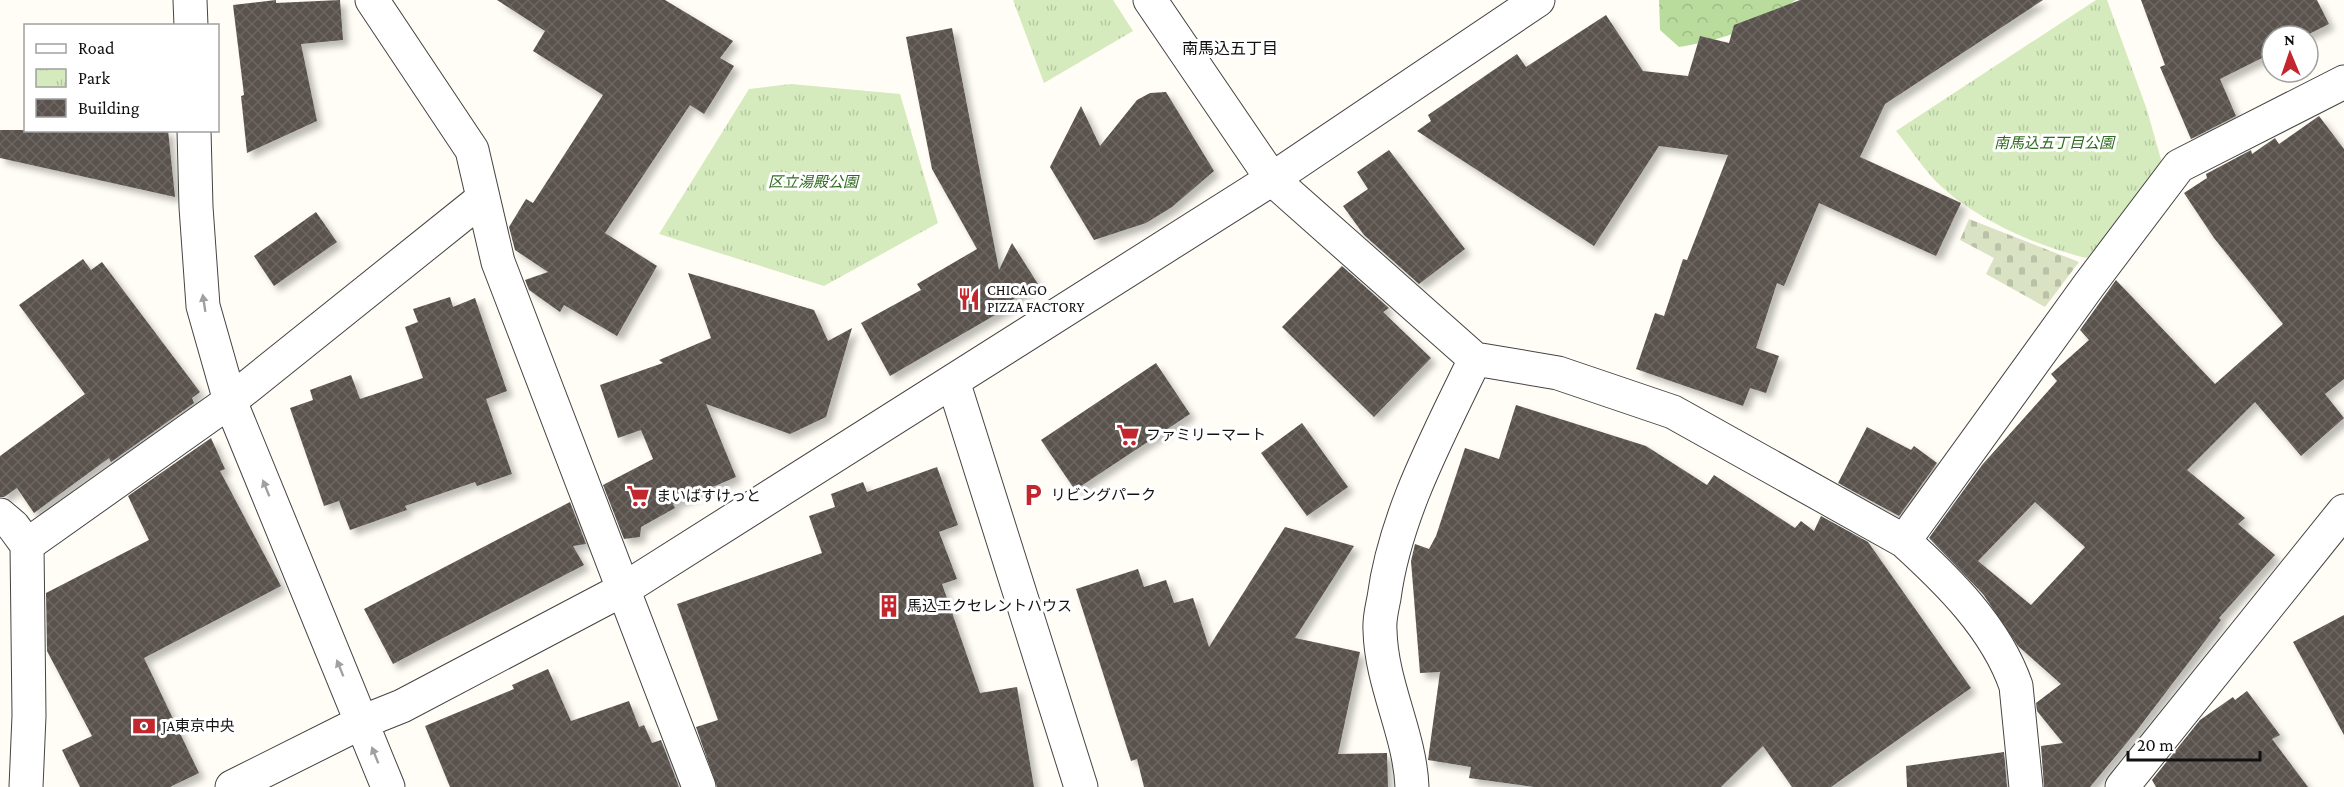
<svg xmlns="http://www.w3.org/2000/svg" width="2344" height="787" font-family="'Crimson Pro','Noto Sans JP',serif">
<defs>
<pattern id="forest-crowns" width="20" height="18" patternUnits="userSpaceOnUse" patternTransform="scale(1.5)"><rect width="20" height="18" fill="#b9dc9c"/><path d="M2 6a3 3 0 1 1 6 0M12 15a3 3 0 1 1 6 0" fill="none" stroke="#9ebc85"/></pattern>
<pattern id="cemetery-stones" width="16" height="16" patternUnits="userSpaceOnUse" patternTransform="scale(1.5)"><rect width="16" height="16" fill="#d9e3c4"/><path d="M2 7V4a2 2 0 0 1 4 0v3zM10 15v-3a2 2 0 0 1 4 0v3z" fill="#b9c2a7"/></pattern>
<pattern id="park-tufts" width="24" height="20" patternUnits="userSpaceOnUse" patternTransform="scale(1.5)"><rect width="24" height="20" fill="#d5ebbd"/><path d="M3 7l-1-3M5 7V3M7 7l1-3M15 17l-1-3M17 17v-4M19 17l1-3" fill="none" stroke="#b6c8a1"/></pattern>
<pattern id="building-cross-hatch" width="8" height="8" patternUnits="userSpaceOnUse" patternTransform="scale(1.5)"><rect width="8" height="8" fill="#5a524d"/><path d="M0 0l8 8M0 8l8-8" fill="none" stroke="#6d6662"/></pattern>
<filter id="shadow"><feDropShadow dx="5.5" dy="5.5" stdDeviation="3" flood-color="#0004"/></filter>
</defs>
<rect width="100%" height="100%" fill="#fffdf5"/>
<path fill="url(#forest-crowns)" d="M1796,0c-41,28 -69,39 -117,47l-19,-17 -1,-30z"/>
<path fill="url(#cemetery-stones)" d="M1969,219l110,43 -34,45 -59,-33 8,-16 -34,-18z"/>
<path fill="url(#park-tufts)" d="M1013,0h100l20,31 -89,52z
M2096,0h11l40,110 17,60 -77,88c-47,-10 -108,-38 -144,-70 -18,-16 -32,-39 -47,-57z
M791,84l109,10 38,129 -114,63 -165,-52 90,-145z"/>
<path fill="url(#building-cross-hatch)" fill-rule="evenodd" filter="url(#shadow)" d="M276,0v3l64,-3 3,40 -42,4 16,77 -70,32 -6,-57 3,-1 -11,-90z
M497,0h168l68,41 -13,17 14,8 -30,48 -14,-9 -85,128 52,33 -40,70 -53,-31 -4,7 -31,-22 -4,-10 23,-8 -33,-22 -6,-23 17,-28 7,4 70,-108 -70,-44 12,-20z
M1800,0h243l-158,104 -25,53 101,46 -25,53 -117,-53 -35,83 -7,-3 -21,65 23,8 -13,37 -16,-5 -7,18 -107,-37 19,-56 9,3 19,-57 4,1 41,-105 -69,-9 -65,100 -177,-115 14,-10 -3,-6 89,-61 9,13 80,-52 37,56 45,5 12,-40 29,7 5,-18z
M2141,0h176l12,24 -24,12h-33v17l-52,26 16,37 -45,23 -31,-72 5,-2z
M952,28l47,242 13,-27 26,41 -31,19 2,4 -119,69 -29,-53 60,-33 -4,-6 60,-35 -45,-80 -26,-132z
M1166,92l48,79 -42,36 -26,16 -52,17 -44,-73 31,-61 19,40 37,-46 13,-7z
M2319,116l25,33v230l-19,15 19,24 -43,38 -46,-54 -68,68 58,48 -7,6 37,31 -56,63 2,2 -87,114 -44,53h-46l-3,-41 22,-3 -26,-32 -1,-8 25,-19 -43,-38 -35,-52 -54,-56 53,-73 75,-84 -6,-7 38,-34 -9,-10 36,-50 99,104 68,-60 -69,-86 -30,-45 23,-15 -1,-4 45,-24 1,4 23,-16 4,6zM2035,502l50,45 -54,58 -53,-44z
M0,130h168l7,67 -175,-39z
M1389,150l76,99 -46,35 -55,-49 -21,-29 25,-17 -11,-17z
M316,212l21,30 -63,44 -20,-30z
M83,259l8,11 11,-8 98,130 -8,6 2,5 -83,59 -2,-4 -75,55 -17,-25 -13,9h-4v-41l85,-62 -66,-89z
M1342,266l47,42 -6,4 48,46 -57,59 -92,-90z
M688,273l126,37 14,31 24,-13 -26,89 -36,17 -84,-30 30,73 -63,27 2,4 -34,19 -1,10 -16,2 -21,-54 50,-26 -12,-29 -23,8 -18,-53 63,-22 -4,-3 52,-22z
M450,297l3,10 22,-9 32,93 -21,8 26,75 -35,12 -2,-4 -70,24 2,4 -57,20 -11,-29 -15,5 -34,-98 23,-8 -3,-10 41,-15 9,24 63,-21 -18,-51 13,-5 -5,-13z
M1156,363l34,51 -115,76 -34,-50z
M1516,405l130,41 61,39 7,-10 81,53 6,-7 13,10 7,-15 47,26 103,146 -140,99h-39l-29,-41 -42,41h-187l-65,-9 2,-11 -43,-7 12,-88 -20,1 -9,-112 4,-17 14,5 7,-13 29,-88 34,11z
M1302,423l46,64 -41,29 -46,-63z
M1867,427l44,23 3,-4 23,17 -38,53 -61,-33z
M211,438l14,31 -5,2 61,115 -137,72 55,115 -29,14h-90l-18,-37 30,-14 -45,-85 -1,-58 103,-53 -21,-44z
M937,467l21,58 -19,7 18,47 -15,5 38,109 37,-6 17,100h-317l-21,-60 22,-7 -41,-116 145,-51 -13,-37 26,-9 -4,-13 32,-12 4,10z
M570,502l16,42 -13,2 11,19 -191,99 -29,-55z
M1285,527l69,19 -59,92 65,14 -22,102 49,-1 1,34h-244l-7,-28 -6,2 -55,-172 62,-20 6,18 22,-7 8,23 19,-5 16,49z
M2344,615v120l-51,-93z
M548,669l23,52 58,-20 10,26 5,-2 8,18 9,-3 18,47h-229l-25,-61 89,-37 -2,-4z
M2247,691l33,44 -8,4 36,48h-152l-4,-7 48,-60 33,-23 2,3z
M2004,752l3,35h-100l-1,-21z"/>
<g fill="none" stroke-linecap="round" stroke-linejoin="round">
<g stroke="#444" stroke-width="35">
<path id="minor" d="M190,0l1,26
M372,0l100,150 26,112 201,525
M1150,0l122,179 203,180 83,14 115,39 231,129c44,40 92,87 112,145l10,101
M194,130l2,77 7,99 27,95 158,386
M953,381l128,406
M0,515l13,11 14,19 2,171 -3,71
M1904,541l185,-256 90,-119 165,-84
M27,545l203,-144 252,-202
M232,787l130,-65 40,-16 222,-117 648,-410 266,-179
M1412,787c-2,-53 -31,-103 -32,-157 -1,-10 2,-22 4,-32 11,-84 55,-163 91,-239
M2122,787l222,-276"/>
</g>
<use href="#minor" stroke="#fff" stroke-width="33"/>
</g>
<defs><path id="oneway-solid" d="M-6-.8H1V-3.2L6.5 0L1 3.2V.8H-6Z" transform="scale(1.5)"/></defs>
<g fill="#a0a0a0">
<use href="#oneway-solid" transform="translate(204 303) rotate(-99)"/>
<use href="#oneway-solid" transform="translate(266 488) rotate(-112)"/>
<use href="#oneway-solid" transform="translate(340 668) rotate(-112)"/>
<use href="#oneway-solid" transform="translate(375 755) rotate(-112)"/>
</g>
<defs>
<g id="restaurant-bare" transform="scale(1.8)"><path d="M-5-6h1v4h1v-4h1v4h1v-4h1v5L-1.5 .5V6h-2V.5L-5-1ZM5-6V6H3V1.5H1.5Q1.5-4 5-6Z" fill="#c4262e" stroke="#fff" stroke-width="2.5" paint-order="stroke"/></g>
<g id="supermarket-bare" transform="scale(1.8)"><path d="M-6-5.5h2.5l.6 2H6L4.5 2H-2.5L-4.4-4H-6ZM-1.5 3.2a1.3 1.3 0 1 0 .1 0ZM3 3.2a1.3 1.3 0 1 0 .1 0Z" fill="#c4262e" stroke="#fff" stroke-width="2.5" paint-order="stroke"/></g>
<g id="parking-bare" transform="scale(1.8)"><path d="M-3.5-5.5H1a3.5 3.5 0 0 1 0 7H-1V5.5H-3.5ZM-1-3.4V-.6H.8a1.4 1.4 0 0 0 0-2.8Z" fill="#c4262e" stroke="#fff" stroke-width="2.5" paint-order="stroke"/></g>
<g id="building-bare" transform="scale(1.8)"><path d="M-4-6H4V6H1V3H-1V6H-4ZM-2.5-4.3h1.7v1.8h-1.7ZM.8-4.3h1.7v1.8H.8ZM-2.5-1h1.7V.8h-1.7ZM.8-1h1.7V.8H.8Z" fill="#c4262e" stroke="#fff" stroke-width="2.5" paint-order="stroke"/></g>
<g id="bank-bare" transform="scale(1.8)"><path d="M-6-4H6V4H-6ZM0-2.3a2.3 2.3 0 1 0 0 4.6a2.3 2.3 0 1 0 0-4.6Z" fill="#c4262e" stroke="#fff" stroke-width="2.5" paint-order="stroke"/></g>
</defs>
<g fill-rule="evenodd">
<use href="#restaurant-bare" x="969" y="299"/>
<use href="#supermarket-bare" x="1128" y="435"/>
<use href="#parking-bare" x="1033" y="495"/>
<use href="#supermarket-bare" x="638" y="496"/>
<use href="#building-bare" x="889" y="606"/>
<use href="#bank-bare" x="144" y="726"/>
</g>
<g text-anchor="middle" stroke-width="6" stroke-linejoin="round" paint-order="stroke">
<g font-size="15" font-style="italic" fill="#2f6b1f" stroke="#fff">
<text x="2054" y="148">南馬込五丁目公園</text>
<text x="813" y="187">区立湯殿公園</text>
</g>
<g font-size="15" fill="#111" stroke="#fff" text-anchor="start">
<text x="987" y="295">CHICAGO<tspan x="987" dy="17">PIZZA FACTORY</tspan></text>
<text x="1146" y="440">ファミリーマート</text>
<text x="1051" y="500">リビングパーク</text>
<text x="656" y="501">まいばすけっと</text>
<text x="907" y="611">馬込エクセレントハウス</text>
<text x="162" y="731">JA東京中央</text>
</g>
<g font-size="16" fill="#111" stroke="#fff">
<text x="1230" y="54">南馬込五丁目</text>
</g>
</g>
<rect x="24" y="24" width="195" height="108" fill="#ffffff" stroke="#a0a0a0" stroke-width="1.5"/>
<rect x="36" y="44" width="30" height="9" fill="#ffffff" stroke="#a0a0a0" stroke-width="1.5"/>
<text x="78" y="54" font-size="18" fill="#111111">Road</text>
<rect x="36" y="69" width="30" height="18" fill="url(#park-tufts)" stroke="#a0a0a0" stroke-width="1.5"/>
<text x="78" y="84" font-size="18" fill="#111111">Park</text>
<rect x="36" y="99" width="30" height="18" fill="url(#building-cross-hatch)" stroke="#a0a0a0" stroke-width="1.5"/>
<text x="78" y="114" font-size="18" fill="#111111">Building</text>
<g transform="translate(2290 54) rotate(358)"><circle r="28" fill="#ffffff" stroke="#a0a0a0" stroke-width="1.5"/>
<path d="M0-4.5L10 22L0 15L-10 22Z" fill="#c4262e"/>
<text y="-9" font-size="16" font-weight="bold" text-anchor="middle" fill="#111111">N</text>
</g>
<path d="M2128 751v9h132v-9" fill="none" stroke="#111111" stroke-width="3"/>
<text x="2137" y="751" font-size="18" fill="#111111" stroke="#ffffff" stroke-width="4.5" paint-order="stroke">20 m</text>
</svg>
